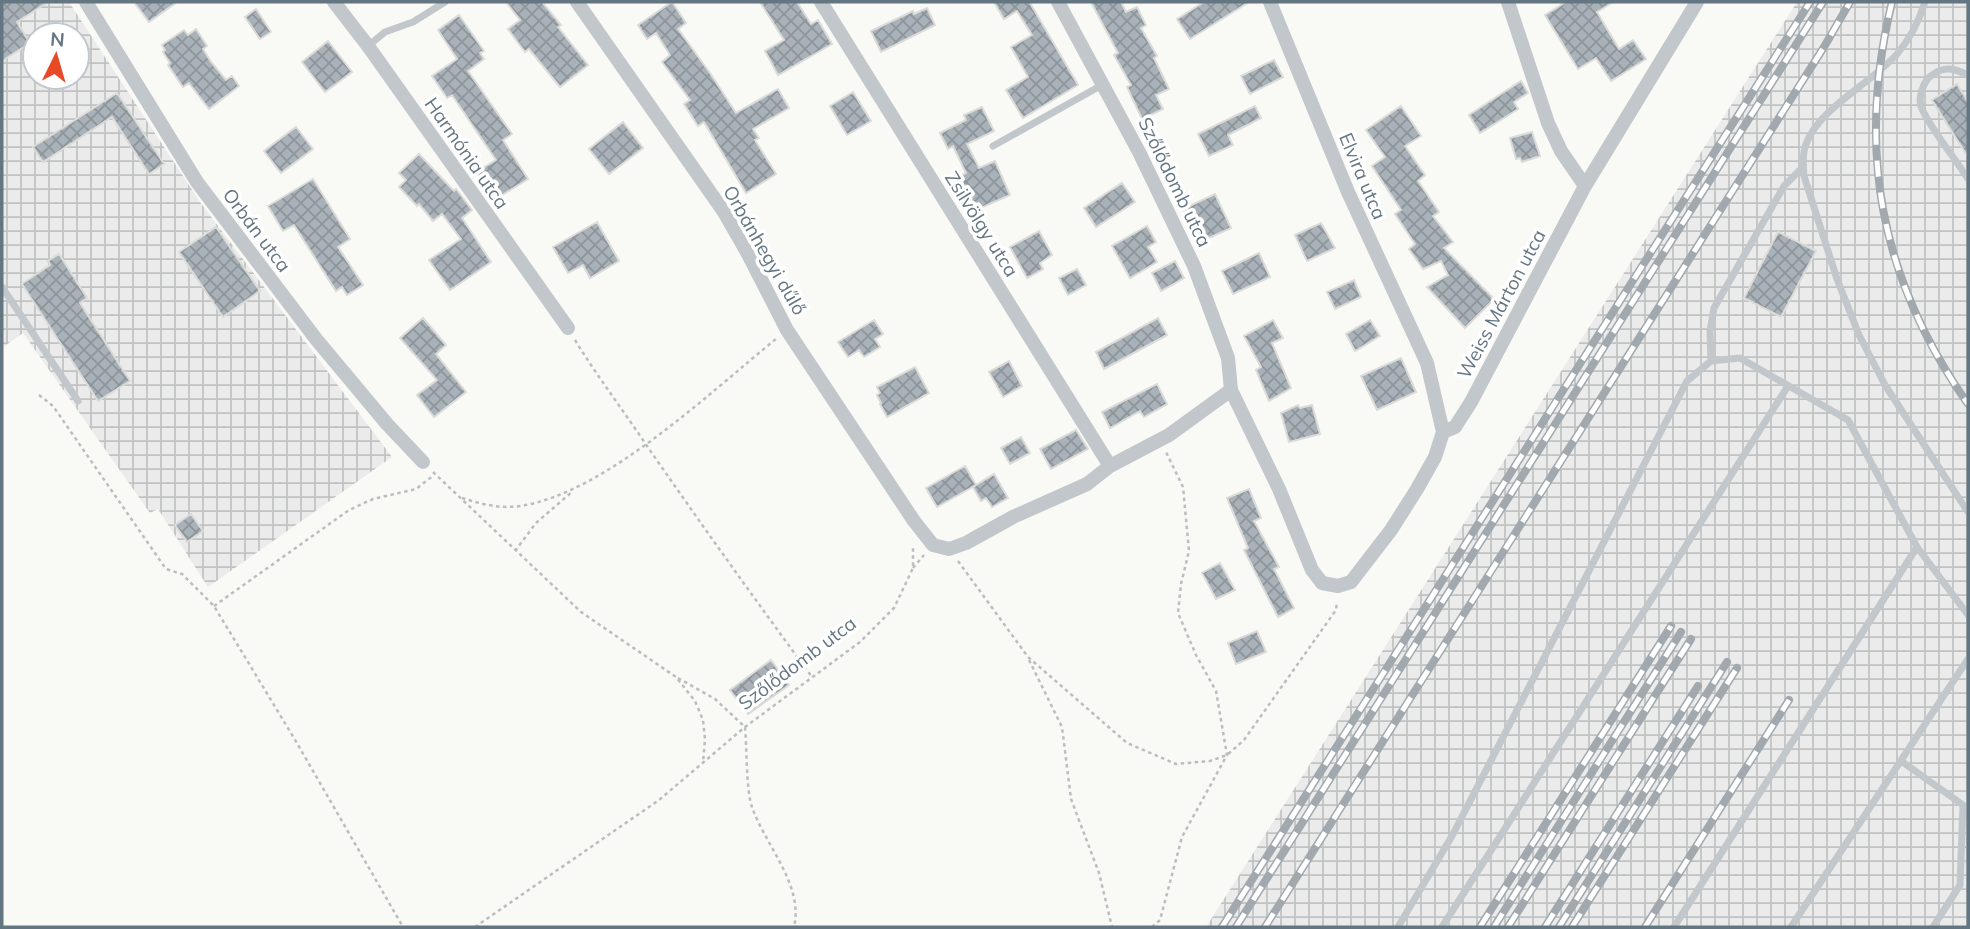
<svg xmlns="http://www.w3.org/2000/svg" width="1970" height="929" font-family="Mulish,sans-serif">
<defs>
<pattern id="industrial-grid" width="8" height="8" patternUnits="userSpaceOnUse" patternTransform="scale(1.75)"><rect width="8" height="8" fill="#eaebea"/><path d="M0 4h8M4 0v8" fill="none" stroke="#c1c3c3"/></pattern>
<pattern id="building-cross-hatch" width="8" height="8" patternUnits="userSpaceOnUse" patternTransform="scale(1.75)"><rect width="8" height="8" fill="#a9b2b8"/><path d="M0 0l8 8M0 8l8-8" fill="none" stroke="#8d959b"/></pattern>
</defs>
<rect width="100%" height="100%" fill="#f9f9f6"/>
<path fill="url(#industrial-grid)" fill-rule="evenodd" d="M2,2h67l131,200 192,255 -184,130 -50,-78 -8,4 -127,-180 -21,15zM35,35h42v42h-42z
M1797,2h171v925h-762z"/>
<path fill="url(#building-cross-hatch)" stroke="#dbdbd9" stroke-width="2" d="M2,2h46l-31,20 13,21 -28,18z
M134,2h43l-28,20z
M506,2h36l19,23 -3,2 30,38 -28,22 -31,-38 -4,3 -17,-23 12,-9z
M672,2l14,21 -8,6 32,44 26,40 42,-24 11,19 -36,21 6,9 -4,2 21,34 -30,19 -42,-71 -6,4 -14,-22 6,-4 -28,-38 8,-7 -14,-22 -9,6 -9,-14z
M760,2h37l14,22 7,-4 14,24 -54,31 -13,-24 19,-11z
M994,2h38l-2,1 48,82 -55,33 -17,-28 22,-13 -17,-30 21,-12 -15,-24 -13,8z
M1091,2h30l5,10 11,-5 9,18 -5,3 16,28 -3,2 15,31 -13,6 7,14 -21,10 -15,-32 4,-2 -17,-30 4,-2z
M1204,2h45l-59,37 -13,-20z
M1566,2h47l-16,10 22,37 14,-9 13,19 -35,22 -15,-23 -18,11 -33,-54z
M927,8l8,17 -54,27 -10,-21 42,-20 1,3z
M256,9l15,23 -11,7 -15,-22z
M459,15l25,36 -4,2 4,6 -16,12 44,63 -9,6 25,39 -34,21 -18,-28 20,-12 -44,-65 -5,3 -15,-22 25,-17 -19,-29z
M196,29l11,17 -4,3 8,13 15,18 6,-4 7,10 -30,23 -20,-26 -6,4 -15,-22 2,-2 -7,-11 2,-2 -3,-5 22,-15 4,5z
M328,41l24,31 -27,20 -23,-30z
M1274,60l9,17 -33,17 -9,-18z
M1521,81l7,12 -14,9 4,7 -38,24 -11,-18z
M1957,84l11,18v55l-36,-57z
M853,92l18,29 -24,14 -17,-29z
M117,93l47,71 -15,10 -37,-57 -69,45 -10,-15z
M1255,106l6,12 -33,17 5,10 -24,11 -11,-22z
M1401,106l20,30 -16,10 20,29 -7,6 21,31 -6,4 20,26 -9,6 50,51 -29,29 -38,-41 21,-12 -7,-14 -18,8 -14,-20 6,-5 -20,-30 6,-4 -29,-44 13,-9 -19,-27z
M982,107l12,24 -27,13 12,24 16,-7 15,34 -36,16 -15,-35 7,-3 -13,-27 -5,3 -8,-16 26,-13 -2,-5z
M623,122l20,26 -34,26 -20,-25z
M296,127l17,22 -32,24 -17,-22z
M1532,132l8,24 -18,6 -2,-4 -4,1 -6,-21z
M419,154l35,37 2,-2 16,21 -10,8 29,44 -41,28 -21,-30 32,-21 -19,-25 -9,7 -14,-17 -2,2 -18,-19 7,-7 -7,-7z
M313,179l37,60 -12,8 25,38 -16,10 -5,-8 -6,4 -42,-66 -11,6 -15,-25z
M1122,183l13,19 -39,25 -12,-19z
M1215,194l16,34 -33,15 -15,-34z
M597,222l22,39 -29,17 -7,-13 -15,8 -15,-26z
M1321,223l14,25 -28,13 -12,-26z
M1147,226l9,16 -8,5 9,15 -27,16 -18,-32z
M216,227l44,64 -37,26 -44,-65z
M1039,231l13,24 -12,8 3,6 -16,9 -17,-31z
M1778,232l38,19 -35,66 -37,-19z
M1259,253l11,24 -37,17 -11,-23z
M59,254l28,44 -7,5 50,78 -32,20 -76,-117 28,-19 -2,-4z
M1175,261l9,17 -23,13 -9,-18z
M1077,269l9,16 -18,10 -9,-17z
M1354,280l7,17 -26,12 -8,-17z
M423,318l23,27 -10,9 30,38 -32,25 -17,-22 20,-15 -37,-42z
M1158,318l9,17 -63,34 -8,-17z
M874,320l9,14 -8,5 5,8 -16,10 -5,-7 -11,7 -10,-15z
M1273,320l10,18 -11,5 19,45 -22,13 -13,-31 5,-3 -17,-31z
M1370,320l10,16 -25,15 -9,-17z
M1401,358l15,34 -39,18 -16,-34z
M1009,361l13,25 -19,11 -14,-25z
M915,367l14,26 -42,24 -7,-13 1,-1 -4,-8 3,-2 -3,-6z
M1157,384l10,20 -23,13 -4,-6 -30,17 -8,-16z
M1298,405l2,3 12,-3 8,29 -31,8 -8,-29z
M1076,430l12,19 -37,20 -11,-20z
M1021,437l9,16 -20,11 -9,-16z
M965,466l11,19 -39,22 -11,-19z
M994,474l14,24 -16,9 -6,-9 -5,3 -8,-14z
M1249,489l12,29 -7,3 25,46 -5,2 20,39 -16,9 -34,-67 4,-2 -21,-50z
M191,514l12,17 -16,11 -12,-17z
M1220,563l15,27 -19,9 -14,-26z
M1257,631l9,21 -30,12 -8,-21z
M771,660l18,25 -41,29 -18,-24z"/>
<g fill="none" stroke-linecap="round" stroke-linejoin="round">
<path stroke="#babec1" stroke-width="2.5" stroke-dasharray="3.5 3.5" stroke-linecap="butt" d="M575,340c22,36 48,70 72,106 54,78 109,155 165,231
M39,395l14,11 113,163 16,5 32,32 80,132 109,189
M433,472l148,140 95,65 19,24 8,19 2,19 -2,24
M462,498c19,6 38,11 58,8 84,-12 189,-113 256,-167
M515,551l21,-28 37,-32
M958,561l70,96 99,86 49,21 34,-3 17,-6 17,-15 92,-130 1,-8
M913,568l11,-13
M214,606l135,-96 24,-11 43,-10 18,-14
M1029,660l33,67 9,72 28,74 13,54
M678,678l37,21 30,28c2,21 1,63 7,80 13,38 52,78 42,120
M475,927l184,-127 86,-73 115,-85 34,-34 19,-40v-22
M1152,927l8,-7 22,-83 45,-82 -11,-64 -20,-36 -18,-42 3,-29 8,-33 -6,-64 -17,-35"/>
<path stroke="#c2c7cb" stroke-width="7" d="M1925,2c-6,19 -15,37 -28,52 -25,29 -78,54 -91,90 -4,10 -3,22 -2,32l33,103 22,56 26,50 83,127
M368,46l17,-14 28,-10 32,-20
M1968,75c-13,-6 -23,-10 -36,0 -9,6 -15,24 -10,34 10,22 33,49 46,70
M993,146l109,-61
M2,287l76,114
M1711,361l-1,-30 4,-23 70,-122 19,-19
M1917,547l51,68
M1901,761l62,44 -3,80 -27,42
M1398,927l54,-91 235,-455 24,-20 29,-3 108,62 69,127 -243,380
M1442,927l346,-541
M1791,927l177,-268"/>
<path stroke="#c2c7cb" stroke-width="14" d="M86,2l111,180 119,157 71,85 36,38
M334,2l34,44 200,282
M577,2l147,210 24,42 39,76 127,191 19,24 16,4 17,-6 47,-26 74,-33 23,-18 59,-31 62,-45
M821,2l289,464
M1058,2l81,150 55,114 34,92 3,32 48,99 33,81 10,13 16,3 13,-4 40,-52 26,-41 18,-32 8,-25 -16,-69 -79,-171 -78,-190
M1508,2l40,121 13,28 24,35
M1443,432l12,-5 16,-25 114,-216 112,-184"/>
<g stroke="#a1a9af" stroke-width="8">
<path id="rail" d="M1892,2c-36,148 -12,277 76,402
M1222,927l588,-925
M1236,927l587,-925
M1265,927l559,-880 26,-45
M1480,927l191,-301
M1494,927l187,-295
M1508,927l183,-288
M1545,927l153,-241
M1559,927l168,-265
M1572,927l165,-259
M1645,927l144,-227"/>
</g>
<use href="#rail" stroke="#fff" stroke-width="5" stroke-dasharray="16" stroke-linecap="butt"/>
</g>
<g text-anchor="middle" stroke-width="7" stroke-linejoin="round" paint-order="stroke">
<g font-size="19" fill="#637682" stroke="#fff">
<text transform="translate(467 153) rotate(55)" y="7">Harmónia utca</text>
<text transform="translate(1363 176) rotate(67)" y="7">Elvira utca</text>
<text transform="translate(1175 182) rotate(64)" y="7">Szőlődomb utca</text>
<text transform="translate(982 224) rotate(58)" y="7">Zsilvölgy utca</text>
<text transform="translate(257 230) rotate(53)" y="7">Orbán utca</text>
<text transform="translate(765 250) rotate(60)" y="7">Orbánhegyi dűlő</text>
<text transform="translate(1501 304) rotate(-62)" y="7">Weiss Márton utca</text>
<text transform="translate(797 663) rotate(-37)" y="7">Szőlődomb utca</text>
</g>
</g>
<rect width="1970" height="929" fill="none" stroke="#637682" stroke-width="7"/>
<g transform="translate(56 56) rotate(5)"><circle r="33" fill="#ffffff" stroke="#c1c8cd" stroke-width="2"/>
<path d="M0-5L12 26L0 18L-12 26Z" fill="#e94a26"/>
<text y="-10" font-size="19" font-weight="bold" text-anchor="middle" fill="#637682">N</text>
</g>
</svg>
